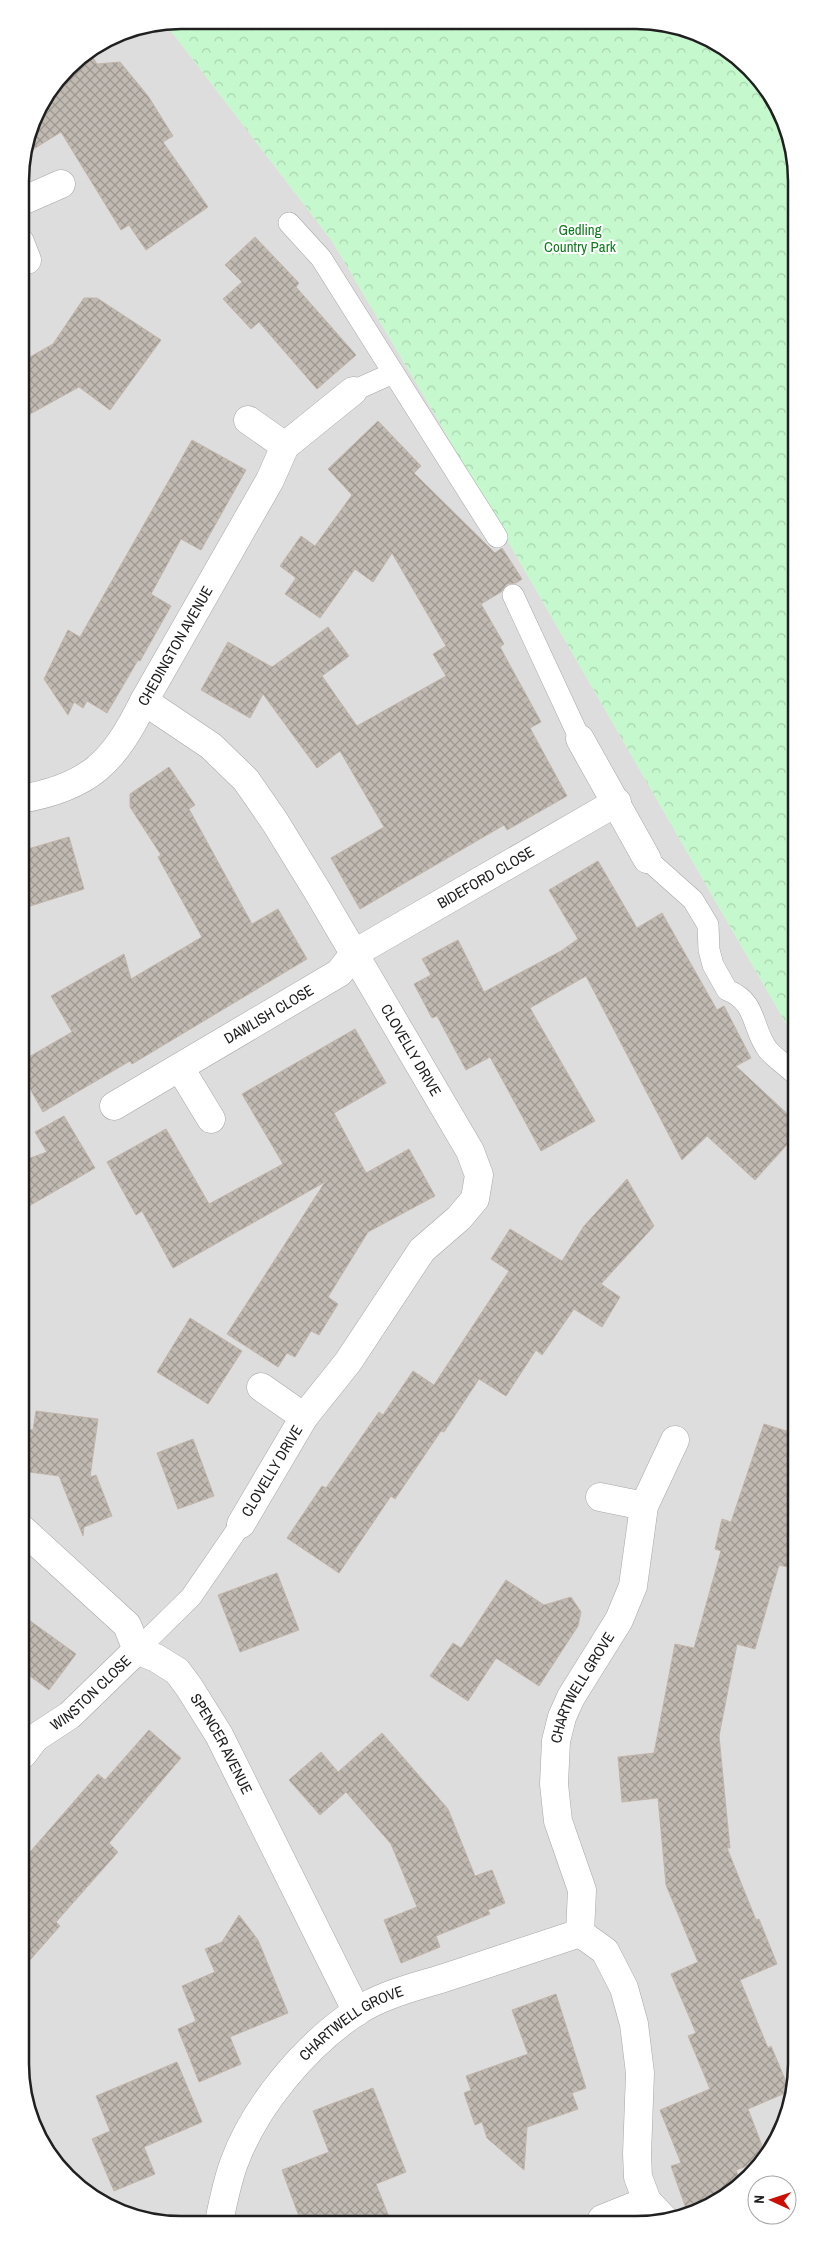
<svg xmlns="http://www.w3.org/2000/svg" width="817" height="2245" font-family="'Archivo Narrow',sans-serif">
<defs>
<pattern id="park-crowns" width="20" height="18" patternUnits="userSpaceOnUse" patternTransform="scale(1.25)"><rect width="20" height="18" fill="#c5f8cc"/><path d="M2 6a3 3 0 1 1 6 0M12 15a3 3 0 1 1 6 0" fill="none" stroke="#a9d4af"/></pattern>
<pattern id="building-cross-hatch" width="8" height="8" patternUnits="userSpaceOnUse" patternTransform="scale(1.25)"><rect width="8" height="8" fill="#c1bab3"/><path d="M0 0l8 8M0 8l8-8" fill="none" stroke="#9c9791"/></pattern>
</defs>
<rect width="100%" height="100%" fill="#f0ede6"/>
<path fill="#dedddd" d="M165,23l167,218 99,167 364,631 2,1036 -12,51 -28,44 -40,33 -49,19h-518l-41,-14 -42,-30 -26,-34 -18,-48 -3,-1926 17,-61 38,-49 44,-28z"/>
<path fill="url(#park-crowns)" d="M181,20l487,3 40,14 42,30 26,34 18,48 1,890 -364,-631 -99,-167 -167,-218z"/>
<path fill="url(#building-cross-hatch)" stroke="#c2b5a9" d="M92,56l5,8 23,-2 28,34 25,40 -10,6 45,65 -62,43 -17,-25 -8,5 -60,-98 -37,23 13,-46 26,-33z
M255,237l44,46 -3,4 60,68 -39,34 -58,-67 -8,7 -28,-30 19,-17 -17,-17z
M84,298h13l64,42 -51,70 -31,-23 -58,32v-57l32,-18z
M378,421l43,45 -7,7 81,80 7,-5 20,31 -6,4 -9,1 -6,8 -20,12 23,40 -4,3 41,75 -11,6 37,68 -60,34 -3,-5 -144,84 -29,-51 53,-31 -44,-76 -23,17 -54,-74 -13,24 -49,-28 27,-48 44,25 56,-40 21,29 -27,20 35,50 89,-50 -13,-22 13,-8 -54,-93 -19,29 -18,-13 -35,49 -35,-24 11,-16 -16,-12 21,-30 14,10 37,-51 -24,-26z
M192,440l54,30 -45,80 -20,-11 -30,55 20,12 -31,55 -2,-1 -31,53 -20,-12 -4,7 -9,-6 -6,13 -24,-36 24,-49 12,7z
M169,767l26,38 -6,4 63,115 26,-15 29,50 -175,105 -2,-3 -87,51 -21,-38v-13l50,-29 -21,-36 73,-42 7,25 71,-42 -44,-80 3,-2 -31,-48v-13z
M69,837l15,52 -63,20v-58z
M598,861l39,67 25,-15 55,97 7,-4 27,52 -15,8 59,55v15l-40,44 -48,-44 -25,24 -96,-184 -56,32 65,113 -54,30 -51,-94 -24,13 -29,-54 -5,2 -18,-34 17,-9 -9,-16 36,-19 26,52 77,-41 17,-12 -29,-49z
M355,1029l31,54 -52,30 32,60 43,-24 26,47 -67,36 -40,65 10,7 -19,31 -8,-4 -16,26 -8,-4 -9,14 -51,-33 98,-152 -152,86 -31,-57 -6,4 -29,-53 59,-33 43,75 74,-40 -41,-70z
M64,1116l31,52 -73,42v-49l25,-9 -12,-20z
M627,1179l27,47 -53,58 19,13 -18,30 -28,-18 -32,46 -6,-5 -30,46 -27,-17 -35,53 -3,-1 -46,68 -4,-3 -52,77 -52,-35 35,-52 4,2 53,-76 4,3 30,-44 21,14 75,-114 -18,-12 19,-30 52,32 22,-35z
M190,1318l52,33 -34,53 -51,-32z
M36,1411l62,8 -8,58 6,-2 16,41 -28,11 -1,9 -24,-60 -37,-5v-43l11,2z
M764,1424l32,10v135l-17,-4 -24,84 -18,-5 -18,92 11,112h-3l29,72 3,-1 18,45 -37,16 28,68 3,-2 19,45 -42,18 18,47 -2,4 -28,10 5,14 -24,19 -29,11 -17,-48 10,-3 -21,-53 50,-21 -22,-53 8,-3 -25,-59 27,-12 -32,-77 -8,-87 -36,4 -4,-45 36,-4 21,-109 19,4 27,-97 -6,-2 7,-30 9,3z
M193,1439l21,57 -36,13 -21,-56z
M277,1573l22,57 -59,22 -22,-57z
M506,1580l38,25 27,-8 10,15 -3,14 -39,60 -43,-28 -28,43 -38,-25 23,-33 8,5z
M22,1615l54,39 -27,36 -26,-19z
M149,1730l32,28 -72,85 9,9 -62,70 4,4 -37,42v-108l75,-86 7,6z
M382,1733l66,76 27,67 17,-6 13,33 -17,7 2,4 -54,22 4,11 -39,16 -17,-43 33,-13 -26,-63 -45,-52 -26,23 -31,-35 32,-28 17,20z
M239,1915l19,25 30,73 -58,24 11,27 -42,18 -21,-53 18,-8 -14,-35 33,-14 -10,-23 17,-7z
M556,1994l30,94 -14,5 6,16 -51,18 -3,43 -37,-32 -5,-16 -7,3 -11,-32 7,-3 -5,-14 62,-22 -16,-44z
M177,2062l25,60 -58,25 11,27 -41,17 -22,-52 18,-8 -14,-35z
M373,2088l33,84 -30,12 15,38h-90l-19,-52 47,-18 -16,-41z"/>
<g fill="none" stroke-linecap="round" stroke-linejoin="round">
<g stroke="#a7a7a7" stroke-width="22">
<path id="service" d="M289,223l32,35 176,279
M353,391l40,-18
M513,595l67,144
M647,859l46,41 15,25 1,25 4,15 14,25c31,12 24,38 41,60 8,9 19,16 27,24
M137,1650l54,-53 50,-73"/>
</g>
<g stroke="#a7a7a7" stroke-width="29">
<g id="minor">
<path d="M20,202l41,-18"/>
<path d="M20,242l7,18"/>
<path d="M248,420l37,26"/>
<path id="s1" d="M144,701l67,45 35,34 29,42 43,70 152,259 9,24 -4,24 -16,19 -37,32 -74,112 -44,55 -63,107"/>
<path d="M580,739l67,120"/>
<path id="s2" d="M21,799c69,-12 93,-37 123,-98l126,-221 15,-34 68,-55"/>
<path d="M180,1068l31,51"/>
<path id="s3" d="M114,1106l225,-133 15,-19 13,-8 250,-144"/>
<path d="M261,1387l43,30"/>
<path d="M600,1497l44,9"/>
<path id="s4" d="M22,1529l105,96 10,25 19,8 21,13 12,16 30,48 138,277"/>
<path id="s5" d="M23,1754l12,-16 35,-23 67,-65"/>
<path d="M602,2219l45,-18"/>
<path id="s6" d="M219,2222c4,-20 8,-40 15,-59 21,-57 71,-117 122,-151 25,-17 59,-25 88,-34 45,-15 91,-30 136,-45"/>
<path id="s7" d="M667,2222l-20,-21 -9,-24 -1,-23 3,-81 -6,-49 -10,-36 -19,-37 -25,-18 2,-43 -24,-69 -4,-37 2,-43 6,-24 9,-20 48,-77 14,-34 11,-80 31,-66"/>
</g>
</g>
<use href="#service" stroke="#fff" stroke-width="21"/>
<use href="#minor" stroke="#fff" stroke-width="28"/>
</g>
<g text-anchor="middle" stroke-width="4" stroke-linejoin="round" paint-order="stroke">
<g font-size="15" fill="#0e7d1d" stroke="#fff">
<text x="580" y="235">Gedling<tspan x="580" dy="17">Country Park</tspan></text>
</g>
<g font-size="15" fill="#202020" stroke="#fff">
<text dy="5" stroke="none"><textPath href="#s2" startOffset="229">CHEDINGTON AVENUE</textPath></text>
<text dy="5" stroke="none"><textPath href="#s3" startOffset="438">BIDEFORD CLOSE</textPath></text>
<text dy="5" stroke="none"><textPath href="#s3" startOffset="180">DAWLISH CLOSE</textPath></text>
<text dy="5" stroke="none"><textPath href="#s1" startOffset="446">CLOVELLY DRIVE</textPath></text>
<text transform="translate(272 1471) rotate(-59)" y="5">CLOVELLY DRIVE</text>
<text dy="5" stroke="none"><textPath href="#s7" startOffset="574">CHARTWELL GROVE</textPath></text>
<text dy="5" stroke="none"><textPath href="#s5" startOffset="92">WINSTON CLOSE</textPath></text>
<text dy="5" stroke="none"><textPath href="#s4" startOffset="300">SPENCER AVENUE</textPath></text>
<text dy="5" stroke="none"><textPath href="#s6" startOffset="248">CHARTWELL GROVE</textPath></text>
</g>
</g>
<path d="M0 0H817V2245H0ZM181 29H636A152 152 0 0 1 788 181V2064A152 152 0 0 1 636 2216H181A152 152 0 0 1 29 2064V181A152 152 0 0 1 181 29Z" fill="#fff" fill-rule="evenodd"/>
<path fill="none" stroke="#202020" stroke-width="2.5" d="M181 29H636A152 152 0 0 1 788 181V2064A152 152 0 0 1 636 2216H181A152 152 0 0 1 29 2064V181A152 152 0 0 1 181 29Z"/>
<g transform="translate(772 2200) rotate(273)"><circle r="24" fill="#ffffff" stroke="#a6a6a6"/>
<path d="M0-4L9 19L0 12L-9 19Z" fill="#cb0f04"/>
<text y="-8" font-size="14" font-weight="bold" text-anchor="middle" fill="#202020">N</text>
</g>
</svg>
